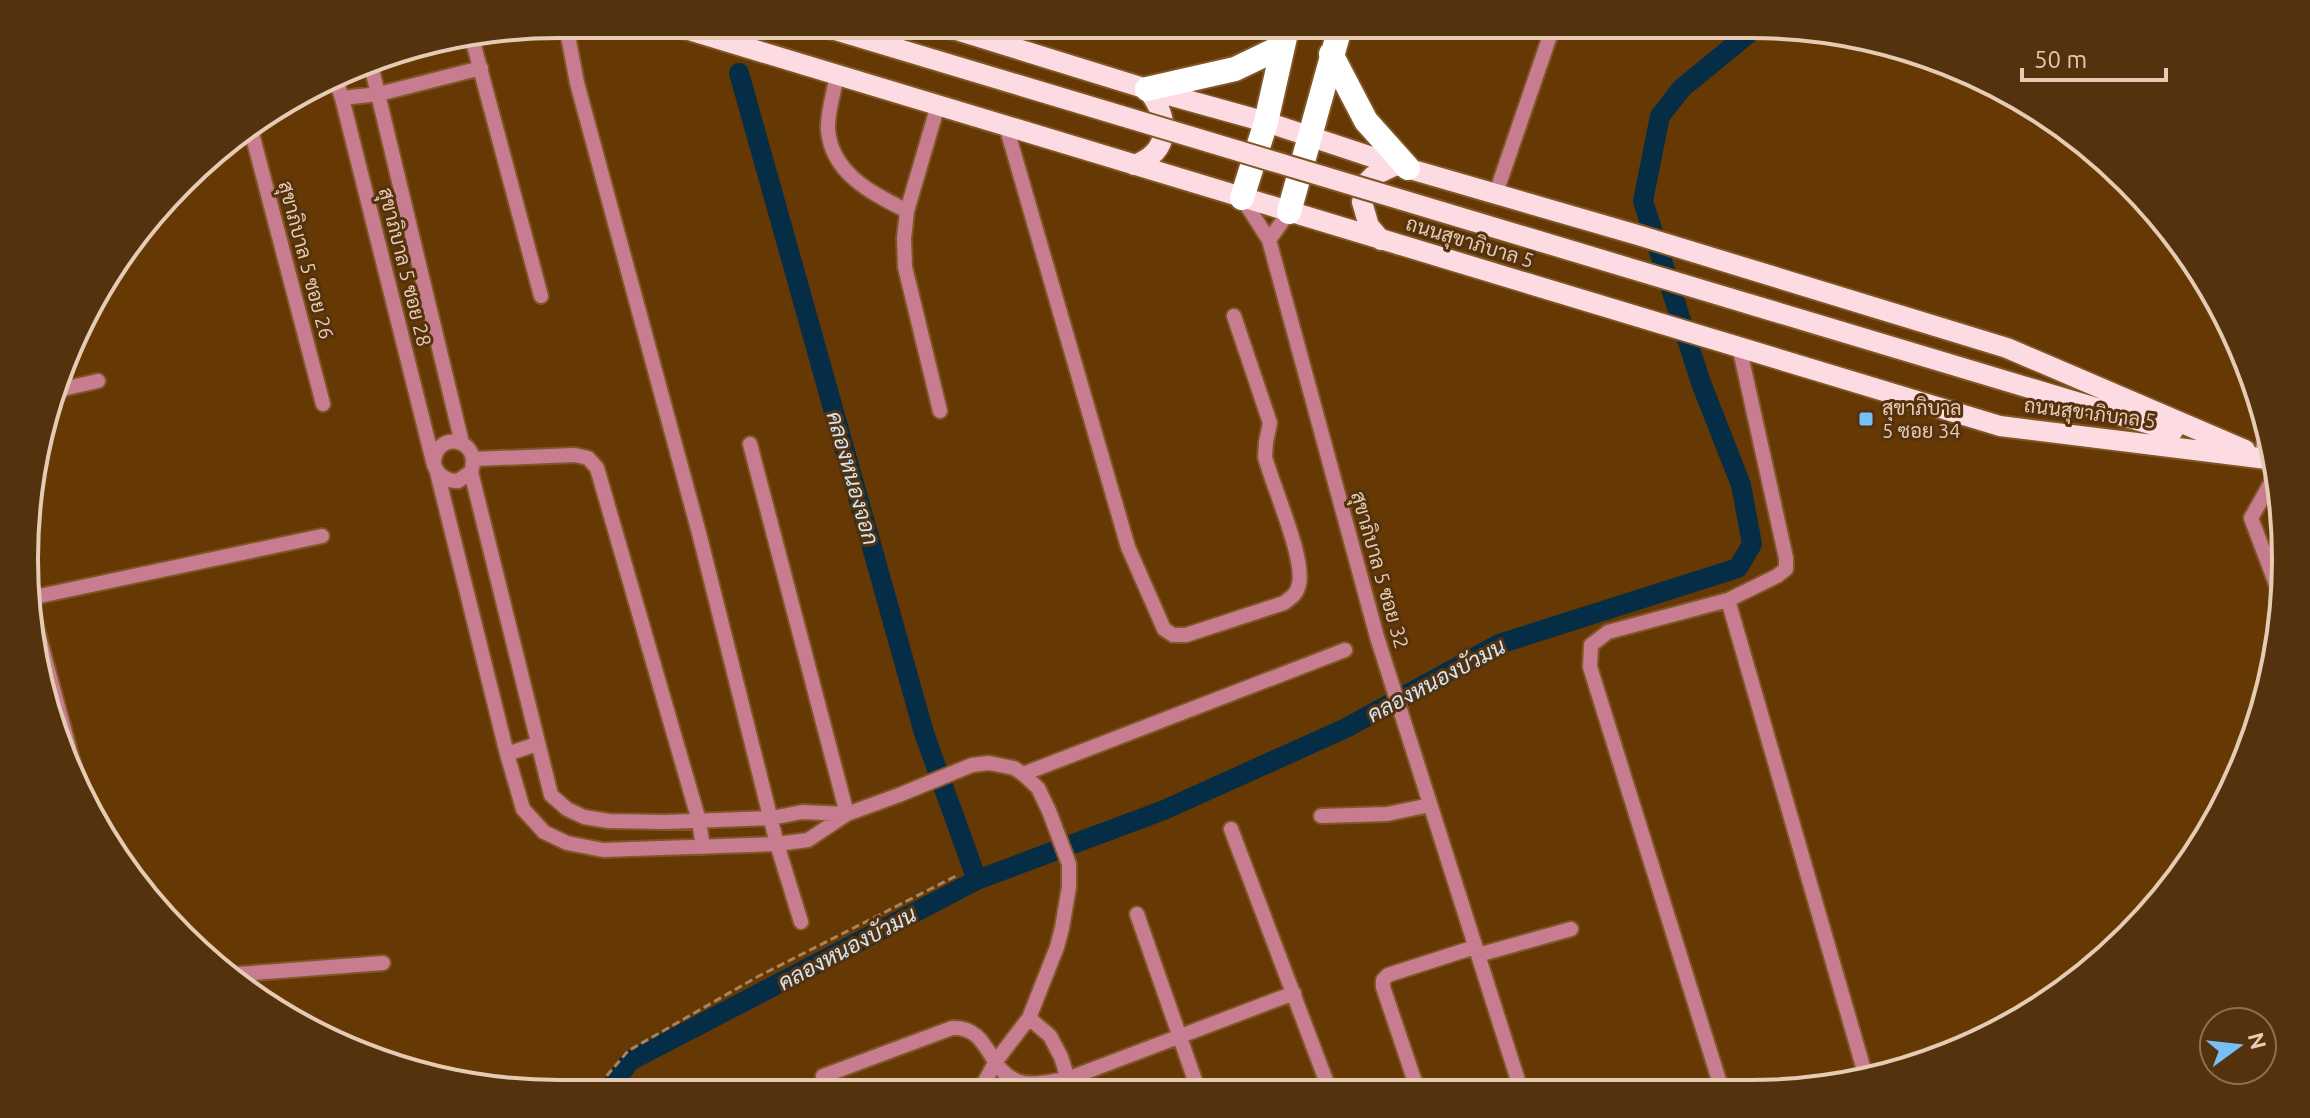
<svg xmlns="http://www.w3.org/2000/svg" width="2310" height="1118" font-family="Ubuntu,Sarabun,sans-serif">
<rect width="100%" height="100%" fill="#663904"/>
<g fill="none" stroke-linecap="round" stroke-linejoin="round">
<path stroke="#052d46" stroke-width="20" d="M739,73l185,660 53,147
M606,1094l24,-33 347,-181 187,-70 182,-82 153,-84 239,-76 14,-24 -11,-59 -40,-102 -58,-182 17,-85 22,-28 77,-63"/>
<g stroke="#805627" stroke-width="18">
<path id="minor" d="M568,24v12l9,47 122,450 78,311 24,78
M472,38l69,258
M370,61l92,382
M837,75c-3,17 -10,38 -9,55 4,44 44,63 79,81
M336,80l6,18 92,367c4,11 12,16 24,16l13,-9c12,-35 -38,-43 -37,-7
M342,98l37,-4 102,-26
M938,105l-31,106 -3,28 1,28 35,144
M250,126l73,278
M1006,126l122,421 36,82 9,6h13l98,-32c8,-6 13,-9 15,-19 6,-26 -26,-97 -34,-127l1,-15 4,-19 -36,-107
M1496,193l58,-169
M1242,198l27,42 108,397 144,453
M1269,240l20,-28
M2224,315l5,15 20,36
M58,390l40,-9
M750,444l97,370
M2260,456l8,-26
M474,459l101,-4 13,3 9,10 102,353 4,26
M437,472l70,282 16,55 21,23 23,11 36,7 174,-6 31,-4 39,-26 52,-19 73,-30 17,-2 25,5 9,6 15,14 11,23 20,53v23l-7,41 -5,19 -28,71 -33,43 -17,31
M471,472l80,323 16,14 17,8 25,4 56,1 107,-4 30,-6 44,2
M2277,472l-26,46 31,82
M30,598l292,-62
M1728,600l138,477
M30,603l54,200
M507,754l30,-10
M1023,774l322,-124
M1321,816l66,-2 43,-9
M1231,829l99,262
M1137,914l62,178
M1478,955l93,-26
M226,975l157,-12
M1029,1018l21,18 11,21 11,35
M823,1076l129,-48c38,-2 35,42 65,53 16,6 35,0 50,-2l227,-86
M1722,1090l-132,-423 1,-22 17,-13 120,-32 49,-24 9,-7v-11l-47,-212
M1418,1091l-35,-104v-7l5,-5 87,-28"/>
</g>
<g stroke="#805627" stroke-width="24">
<path id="major" d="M669,24l1331,402 267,33
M937,24l210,65 119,33 130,43 245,71 366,112 238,102
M1134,165c39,-14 35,-48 13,-76
M1381,240l-12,-14 -7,-24 4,-19 7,-7 23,-11
M1729,298l444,133"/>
</g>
<g stroke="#805627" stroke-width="28">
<path id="highway" d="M1331,54l35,67 42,47
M1147,89l88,-20 46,-22
M1242,198l24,-76 22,-98
M1289,212l52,-188"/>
</g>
<path stroke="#a8845e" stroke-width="3" stroke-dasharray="8 4" stroke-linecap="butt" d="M591,1094l37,-43 129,-74 199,-101"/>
<use href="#minor" stroke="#c87c90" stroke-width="14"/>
<use href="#major" stroke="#fcdbe2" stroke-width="20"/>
<use href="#highway" stroke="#fff" stroke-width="24"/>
<g stroke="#805627" stroke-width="24" stroke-linecap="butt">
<path id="major-bridge" d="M815,24l914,274"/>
</g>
<use href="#major-bridge" stroke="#fcdbe2" stroke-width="20"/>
</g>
<rect fill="#77c0f7" stroke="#55320e" stroke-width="3" x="1858" y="411" width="16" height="16" rx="4"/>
<g text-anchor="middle" stroke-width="6" stroke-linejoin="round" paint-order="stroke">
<g font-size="20" fill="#e6cbb4" stroke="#55320e">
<text transform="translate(1470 242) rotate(17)" y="7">ถนนสุขาภิบาล 5</text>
<text transform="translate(306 260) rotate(75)" y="7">สุขาภิบาล 5 ซอย 26</text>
<text transform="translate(405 267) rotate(76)" y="7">สุขาภิบาล 5 ซอย 28</text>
<text transform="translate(2090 413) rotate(7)" y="7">ถนนสุขาภิบาล 5</text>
<text transform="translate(1380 570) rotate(74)" y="7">สุขาภิบาล 5 ซอย 32</text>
</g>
<g font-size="20" fill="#e6cbb4" stroke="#55320e" text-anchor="start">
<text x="1882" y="415">สุขาภิบาล<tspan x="1882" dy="23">5 ซอย 34</tspan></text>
</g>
<g font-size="22" font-style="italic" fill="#cee7fa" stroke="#55320e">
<text transform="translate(853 478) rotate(74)" y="8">คลองหนองจอก</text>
<text transform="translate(1436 680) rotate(-28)" y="8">คลองหนองบัวมน</text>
<text transform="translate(847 948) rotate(-28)" y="8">คลองหนองบัวมน</text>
</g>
</g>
<path d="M0 0H2310V1118H0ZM559 38H1751A521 521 0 0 1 2272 559V559A521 521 0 0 1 1751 1080H559A521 521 0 0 1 38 559V559A521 521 0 0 1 559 38Z" fill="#55320e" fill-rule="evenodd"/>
<path fill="none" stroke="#e6cbb4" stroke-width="4" d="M559 38H1751A521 521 0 0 1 2272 559V559A521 521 0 0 1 1751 1080H559A521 521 0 0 1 38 559V559A521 521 0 0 1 559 38Z"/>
<g transform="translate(2238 1046) rotate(75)"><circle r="38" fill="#55320e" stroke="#8f6f50" stroke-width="2"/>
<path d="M0-6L14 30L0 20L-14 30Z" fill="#77c0f7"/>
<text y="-12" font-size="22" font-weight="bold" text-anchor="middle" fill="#e6cbb4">N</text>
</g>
<path d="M2022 68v12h144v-12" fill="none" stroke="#e6cbb4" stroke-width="4"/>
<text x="2034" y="68" font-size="24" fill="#e6cbb4" stroke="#55320e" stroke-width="6" paint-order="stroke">50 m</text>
</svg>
